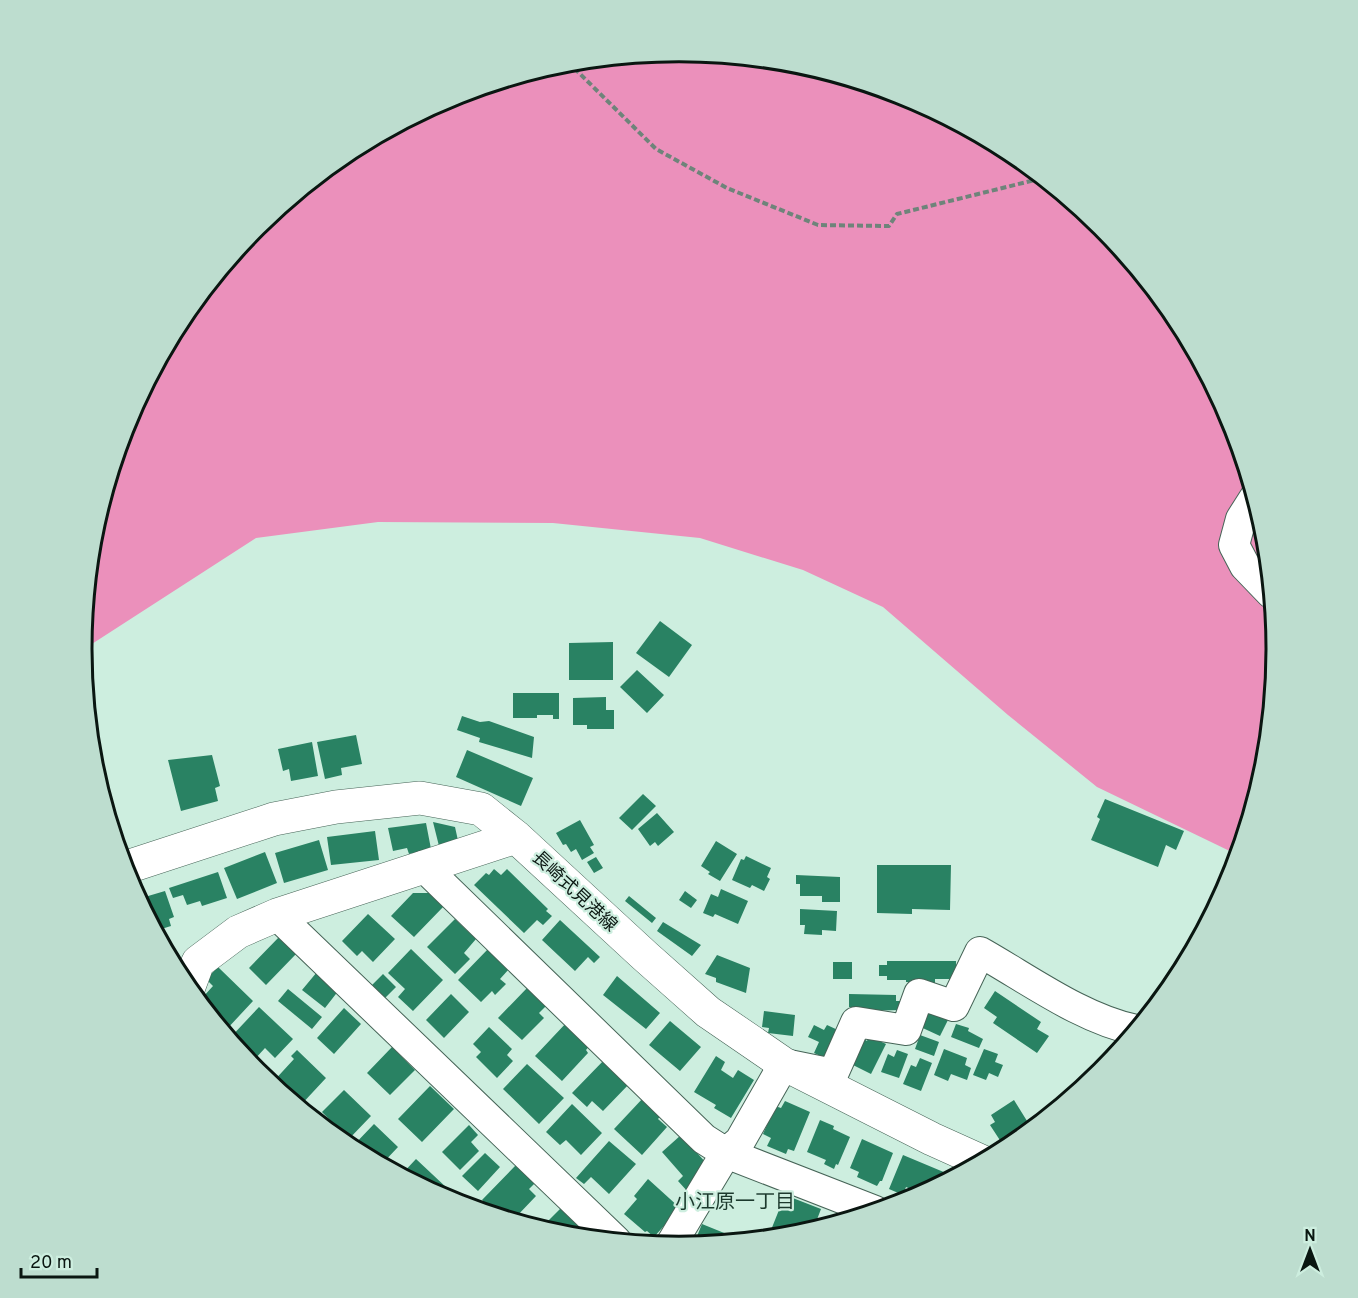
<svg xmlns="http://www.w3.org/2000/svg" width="1358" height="1298" font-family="Overpass,'Noto Sans JP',sans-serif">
<rect width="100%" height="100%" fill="#cdeedf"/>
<path fill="#eb90bb" d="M679,51l117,12 112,34 104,55 90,74 74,91 56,103 34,113 11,116 -12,117 -27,89 -141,-68 -89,-72 -125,-108 -80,-37 -103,-32 -147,-15 -175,-1 -122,16 -175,113 12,-119 34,-112 55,-104 74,-90 91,-74 103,-56 113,-34z"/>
<path fill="#298263" d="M660,621l32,24 -23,32 -33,-24z
M613,642v38h-44v-37z
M637,670l27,25 -17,18 -27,-26z
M513,693h46v26h-6v-4h-16v3h-24z
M606,697v13h8v19h-27v-4h-14v-27z
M462,716l18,6 9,-1 45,16 -2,21 -53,-16 1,-4 -23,-8z
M356,735l6,29 -21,4 1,7 -17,4 -8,-37z
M312,742l6,34 -27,5 -2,-12 -6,2 -5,-22z
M467,750l66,28 -12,28 -65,-29z
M212,755l8,31 -5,2 3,13 -37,10 -13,-51z
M643,794l13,12 -24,24 -13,-12z
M1105,799l79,32 -8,19 -10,-5 -8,22 -67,-27 9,-21 -3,-2z
M657,813l17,19 -16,14 -3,-4 -5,4 -12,-17z
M580,820l14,25 -4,2 4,6 -12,7 -6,-11 -5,3 -5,-8 -3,1 -7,-12z
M433,822l22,5 4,18 -19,5z
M426,823l5,26 -22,5 -2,-6 -14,3 -5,-23z
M375,831l4,29 -48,5 -4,-28z
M319,840l9,30 -44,13 -9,-30z
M716,841l21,13 -17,27 -12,-7 2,-2 -9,-6z
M265,852l12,31 -40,16 -13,-31z
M746,856l25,12 -4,9 3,2 -6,12 -12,-6 -2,3 -18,-8 9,-21 3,1z
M596,857l7,11 -9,5 -7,-11z
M877,865h74l-1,45 -38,-1v5l-35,-1z
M494,869l7,6 6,-6 41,40 -2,2 6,5 -9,9 -6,-5 -13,13 -50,-48 12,-12 3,2z
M218,872l9,26 -25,8 -2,-5 -13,4 -4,-10 -10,3 -4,-10z
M796,875l44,2v25h-18v-6h-22v-12h-4z
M721,889l27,12 -10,23 -23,-10 -2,3 -10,-4 8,-19 7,3z
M165,891l9,26 -5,2 2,7 -16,5 -17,-32z
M685,891l12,9 -6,8 -12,-8z
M413,893h18l13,13 -30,31 -23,-21z
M629,896l27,22 -4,5 -27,-22z
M800,909l37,2 -1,20 -14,-1v5l-18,-1 1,-9h-5z
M368,914l27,25 -22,23 -11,-11 -5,5 -15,-15z
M455,919l21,20 -12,14 6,6 -15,15 -28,-27z
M560,920l40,37 -6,6 -6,-6 -13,14 -33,-31z
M663,922l38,23 -9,11 -35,-25z
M280,936l17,17 -31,32 -17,-17z
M411,949l32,31 -30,31 -15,-14 7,-8 -17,-16z
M488,949l21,20 -9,10 6,5 -11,11 -3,-4 -11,11 -23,-22z
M717,955l33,13 -4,25 -30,-11v-4l-11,-4z
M887,961h69v18h-21v6l-14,-3h-15v-2h-19v-4h-8v-11h8z
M833,962h19v17h-19z
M218,967l35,34 -27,29 -22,-21 6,-5 -7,-7 10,-11 -7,-7z
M317,972l22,18 -14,18 -23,-18z
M383,974l13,13 -13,13 -13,-13z
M617,976l43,37 -14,16 -43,-34z
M528,987l19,18 -8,8 5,5 -22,22 -24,-22z
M288,989l34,28 -10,12 -34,-28z
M995,991l46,31 -4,7 12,7 -12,17 -44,-30 4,-6 -13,-9z
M451,994l18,18 -25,26 -18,-18z
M849,994l47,1v6h10l-1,9 -52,1v-4h-4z
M925,1002l26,12 -11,22 -26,-12z
M259,1007l34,32 -18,19 -10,-10 -11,12 -7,-7 -3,4 -15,-18z
M344,1008l17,16 -27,30 -17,-16z
M764,1011l31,4 -2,21 -25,-3 1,-5 -7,-1z
M568,1021l23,23 -5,6 2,3 -26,28 -27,-25z
M670,1021l31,26 -21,24 -31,-26z
M956,1024l13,4 -1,3 15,8 -4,9 -28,-11z
M814,1025l10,5 3,-5 13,6 -13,28 -13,-6 5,-11 -11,-5z
M489,1027l23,22 -5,6 6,6 -16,17 -21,-21 5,-5 -8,-8z
M920,1035l19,7 -5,14 -19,-7z
M869,1036l17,8 -15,30 -20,-10 13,-25 3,2z
M392,1047l23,23 -25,25 -23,-22z
M944,1049l23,9 -2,7 6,3 -4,12 -16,-6 -3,7 -14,-6z
M984,1049l14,5 -3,8 8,3 -5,12 -9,-4 -3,7 -13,-5z
M297,1050l29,28 -27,29 -28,-23 23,-25 -3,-3z
M897,1050l11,4 -9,24 -18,-6 7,-18 6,3z
M716,1056l9,6 -4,8 12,8 5,-8 16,10 -23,38 -17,-10 2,-3 -22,-13z
M606,1058l25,24 -28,29 -11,-10 -5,6 -15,-14z
M920,1058l12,5 -11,28 -18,-7 8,-19 5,2z
M527,1064l37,34 -25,26 -36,-35z
M430,1086l24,23 -32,33 -24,-23z
M344,1090l27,26 -24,25 -12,-12 2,-2 -15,-15z
M644,1097l18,17 -4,5 9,8 -25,28 -28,-26z
M1014,1100l18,29 -20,17 -1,-2 -6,4 -15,-23 5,-3 -4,-7z
M785,1101l25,11 -16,39 -6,-2 -2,5 -19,-8 4,-8 -8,-4 12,-28 6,2z
M572,1104l30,29 -21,22 -15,-15 -6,5 -14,-13z
M820,1120l14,6 -1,3 17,8 -12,28 -2,-1 -2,5 -10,-5 2,-4 -19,-8z
M374,1124l24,23 -17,18 -30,-17z
M469,1125l9,10 -7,7 8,9 -19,19 -18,-18z
M681,1135l26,29 -11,10 6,7 -14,11 -10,-11 5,-5 -21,-24z
M862,1139l31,14 -11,28h-2l-3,5 -20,-9 2,-5 -9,-4z
M609,1141l27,23 -27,30 -18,-17 -7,7 -8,-6z
M485,1153l15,14 -22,24 -16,-15z
M903,1155l43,18 -5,10 -26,15 -4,-2 2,-6 -7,-3 -3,8 -14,-6z
M416,1159l32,30 -7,7 -40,-21z
M516,1165l19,18 -6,6 7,7 -20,21 6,6 -22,-6 -18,-17z
M648,1179l32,29 -26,29 -7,-6 -2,1 -21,-18 13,-15 -3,-3z
M785,1195l36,14 -8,21 -18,6 -19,1 -7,-2z
M562,1207l26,25 -6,5 -20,-2 -22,-6z
M702,1224l37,15 -1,2 -45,5z"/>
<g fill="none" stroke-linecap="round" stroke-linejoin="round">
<g stroke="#466457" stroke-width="32">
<path id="street" d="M1255,497l-14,22 -7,26 11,21 26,27
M423,866l281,273 22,14 149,58
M277,915l339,326
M670,1246l56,-93 14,-12 44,-77 49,10 23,-52 50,8 13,-36 35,12 26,-54c48,27 102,67 156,78"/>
</g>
<g stroke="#466457" stroke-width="34">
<path id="secondary" d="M124,868l150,-49 62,-12 84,-9 61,11 35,28 129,119 63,56 76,52 148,75 51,23
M188,989l10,-27 40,-30 39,-17 239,-78"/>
</g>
<path stroke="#6e847a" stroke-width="4" stroke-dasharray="6 3" stroke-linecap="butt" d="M568,62l88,87 71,39 91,37 71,1 8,-12 146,-36"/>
<use href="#street" stroke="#fff" stroke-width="30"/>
<use href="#secondary" stroke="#fff" stroke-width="33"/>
</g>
<g text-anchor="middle" stroke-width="4.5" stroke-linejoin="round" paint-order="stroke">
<g font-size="18" fill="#0a1611" stroke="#cdeedf">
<text transform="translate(575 891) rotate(43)" y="6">長崎式見港線</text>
</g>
<g font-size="20" fill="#1c392d" stroke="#cdeedf">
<text x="735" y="1208">小江原一丁目</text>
</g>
</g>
<path d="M0 0H1358V1298H0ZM92 649a587 587 0 1 1 1174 0a587 587 0 1 1-1174 0Z" fill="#bdddcf" fill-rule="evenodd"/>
<path fill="none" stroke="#0a1611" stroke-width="3" d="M92 649a587 587 0 1 1 1174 0a587 587 0 1 1-1174 0Z"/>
<g transform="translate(1310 1250)" stroke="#cdeedf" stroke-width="4.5" paint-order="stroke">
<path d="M0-4.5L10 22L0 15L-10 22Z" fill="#0a1611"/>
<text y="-9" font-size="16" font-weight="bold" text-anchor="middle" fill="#0a1611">N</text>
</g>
<path d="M21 1268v9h76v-9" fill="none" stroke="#0a1611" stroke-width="3"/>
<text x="30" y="1268" font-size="18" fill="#0a1611" stroke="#cdeedf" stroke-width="4.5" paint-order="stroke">20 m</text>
</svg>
